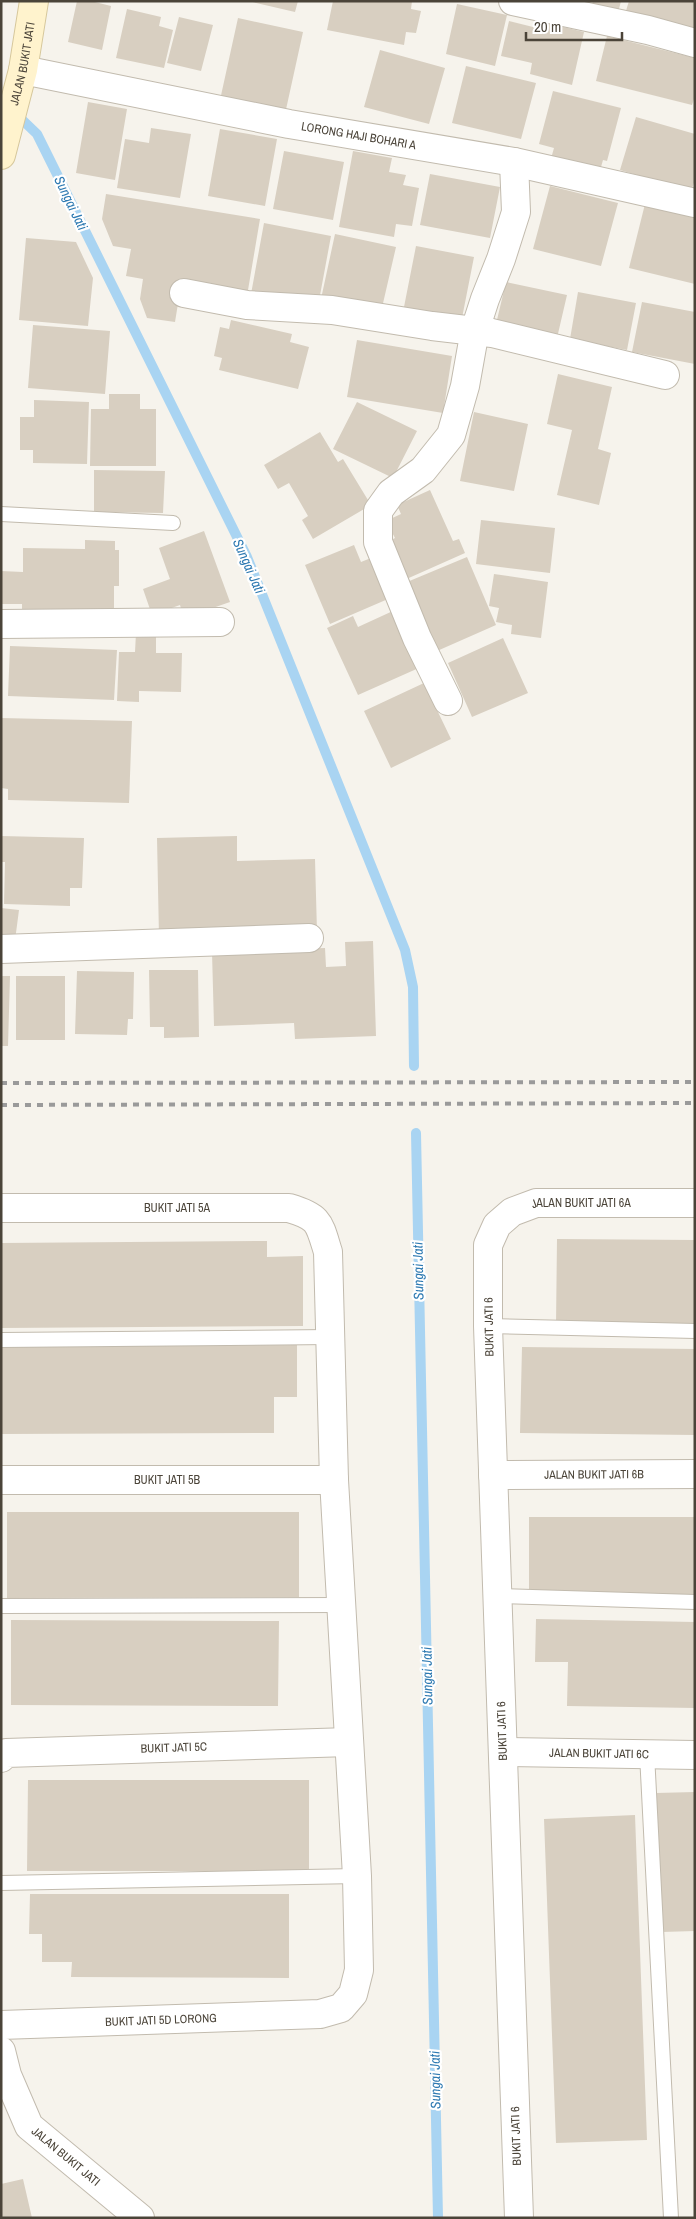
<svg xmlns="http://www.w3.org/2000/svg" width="696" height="2219" font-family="'Archivo Narrow',sans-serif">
<rect width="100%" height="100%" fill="#f6f3ec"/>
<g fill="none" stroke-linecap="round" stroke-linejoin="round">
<path stroke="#a9d4f2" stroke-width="10" d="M14,112l23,22 210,423 158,393 8,37 1,79
M416,1133l22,1085"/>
</g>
<path fill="#d8cfc1" d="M77,1h14l20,5 -9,44 -34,-8z
M248,1h50l-3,11z
M333,1h79l-1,8 10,2 -5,22 -10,-1 -2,13 -77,-15z
M593,1h28l-3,12 -27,-6z
M629,1h66v30l-70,-17z
M457,4l50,11 -12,51 -49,-12z
M127,9l34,8 -2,9 14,4 -9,38 -48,-10z
M179,17l34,8 -12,46 -34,-8z
M238,18l65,14 -18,82 -65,-14z
M509,21l32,8 1,-7 42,10 -12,53 -42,-11 2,-11 -31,-7z
M607,36l88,22v38l-3,9 -96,-24z
M380,50l65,18 -16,56 -65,-17z
M466,66l70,17 -15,56 -69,-16z
M553,91l68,17 -14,53 -4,-1 -4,14 -49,-12 4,-14 -15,-4z
M88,102l39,7 -12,71 -39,-7z
M636,117l59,17v46l-4,11 -71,-21z
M151,128l40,6 -11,64 -63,-10 8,-49 24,4z
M220,129l57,10 -12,67 -57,-10z
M284,151l60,11 -11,58 -60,-11z
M353,151l39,7 -3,14 17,3 -3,10 16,3 -7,38 -16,-2 -2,13 -55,-10z
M430,174l70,13 -10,51 -70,-13z
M550,186l68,17 -17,63 -68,-17z
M106,194l154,25 -13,77 -66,-11 -6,37 -28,-4 -7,-19 3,-20 -17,-3 5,-27 -18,-3 -11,-27z
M645,204l50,12v68l-66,-16z
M264,223l67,13 -13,70 -67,-12z
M335,234l61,13 -15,65 -60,-13z
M26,238l50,4 17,36 -5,48 -69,-6z
M416,246l58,11 -12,61 -58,-11z
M506,282l61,13 -10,43 -61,-14z
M578,292l58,11 -9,47 -57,-11z
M642,302l53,10v52l-63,-12z
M231,320l61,14 -2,8 19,5 -11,42 -79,-19 3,-12 -8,-2 6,-29 9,2z
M33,325l77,6 -5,63 -77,-6z
M357,340l95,16 -9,57 -96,-16z
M558,374l54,13 -14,62 13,4 -12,52 -42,-10 15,-65 -25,-6z
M109,394h31v15h16v57h-66l1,-57h18z
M34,400l55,2 -2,62 -54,-1v-13h-13v-33h14z
M357,402l60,29 -24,47 -60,-29z
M474,412l54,12 -14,67 -54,-10z
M320,432l18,30 5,-3 28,46 -58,34 -11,-19 6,-4 -19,-33 -11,6 -14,-24z
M94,470l71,1 -2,42 -69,-1z
M430,490l23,51 6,-2 6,14 -63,28 -17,-38 10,-5 -9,-17 15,-7 -4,-9z
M481,520l74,8 -5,45 -74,-9z
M204,531l26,71 -46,16 -4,-13 -28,10 -9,-26 27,-10 -11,-31z
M85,540l30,1v9h4v36h-5v33l-92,-2v-13h-21v-33l22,1v-24l62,1z
M354,545l7,17 10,-4 17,41 -58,25 -25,-59z
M467,557l29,68 -59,26 -30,-69z
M494,574l54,8 -7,56 -30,-4 1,-9 -16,-3 3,-14 -10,-2z
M395,610l26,57 -63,28 -31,-67 26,-12 5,11z
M136,633h20v20h26l-1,39 -42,-1v11l-22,-1 2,-49h16z
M503,638l25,55 -56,24 -24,-54z
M10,646l107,4 -3,50 -106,-4z
M424,683l27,56 -60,29 -27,-57z
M1,718l131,3 -3,82 -121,-3v-11l-7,-1z
M1,836l83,2 -2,50h-12v18l-66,-2 1,-42h-4z
M237,836v25l78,-2 2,73 -158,5 -2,-99z
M1,908l18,2 -5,38 -13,-1z
M373,941l3,95 -81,3 -1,-16 -80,3 -2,-74 113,-4 1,19 20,-1 -1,-24z
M149,970h49l1,67 -35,1v-11h-14z
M77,971l57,1 -1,47h-5l-1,16 -52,-1z
M1,976h9l-2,70h-7z
M16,976h49v64h-49z
M557,1239l138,1v86l-139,-1z
M267,1241v16l36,-1v70l-302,2v-85z
M297,1345v52h-23v36l-273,1v-88z
M522,1347l173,2v86l-175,-2z
M7,1512h292v85l-292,1z
M529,1517h166v81h-166z
M536,1619l159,3v86l-128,-2 1,-44h-33z
M11,1620l268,1 -1,85 -267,-1z
M28,1780h281v91h-282z
M695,1792v139l-33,1 -6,-139z
M635,1815l12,325 -91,3 -12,-324z
M30,1894h259v84l-218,-1 1,-15h-30v-28h-13z
M23,2179l9,39h-31v-34z"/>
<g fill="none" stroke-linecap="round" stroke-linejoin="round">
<g stroke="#c2bbae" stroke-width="16">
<path id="lane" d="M1,514l172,9
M488,1326l207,5
M1,1340l330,-3
M497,1596l198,6
M1,1606l340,-1
M647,1754l24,464
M1,1883l356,-7"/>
</g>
<g stroke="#c2bbae" stroke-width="30">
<g id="street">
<path d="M513,1l135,29 47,13"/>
<path id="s1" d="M23,70l266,54 225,38 181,41"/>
<path d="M184,293l63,12 85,5 100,16 60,7 173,42"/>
<path d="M1,624l219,-2"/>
<path d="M448,701l-31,-63 -39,-96v-31l13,-18 32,-23 28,-35 14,-49 10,-56 10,-31 16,-40 15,-47 -2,-50"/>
<path d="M1,949l308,-11"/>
<path id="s2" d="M1,1208h288c31,9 30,15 39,44l6,228 23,396 2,94 -6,24 -12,14 -21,6 -319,11"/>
<path id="s3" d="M493,1475l202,-1"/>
<path id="s4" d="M1,1480h333"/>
<path id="s5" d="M503,1752l192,3"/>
<path id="s6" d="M1,1758l5,-5 343,-11"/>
<path id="s7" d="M1,2051l6,24 22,51 111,92"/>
<path id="s8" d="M519,2218l-31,-892v-81l9,-20 15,-13 24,-9h159"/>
</g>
</g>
<g stroke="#d6c79b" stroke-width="30">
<g id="secondary">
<path id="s9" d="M1,155l22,-85 11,-69"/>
</g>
</g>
<use href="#lane" stroke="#fff" stroke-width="14"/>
<use href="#street" stroke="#fff" stroke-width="28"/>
<use href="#secondary" stroke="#fff3cd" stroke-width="28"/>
<path stroke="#9a9a9a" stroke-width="4" stroke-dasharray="6 6" stroke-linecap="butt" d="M1,1083l694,-1
M1,1105l694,-2"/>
</g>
<g text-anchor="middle" stroke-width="4.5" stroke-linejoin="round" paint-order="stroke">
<g font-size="12" fill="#4b4439" stroke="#fff">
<text dy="4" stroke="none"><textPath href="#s9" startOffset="94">JALAN BUKIT JATI</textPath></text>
<text dy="4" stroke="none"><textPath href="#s1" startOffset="342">LORONG HAJI BOHARI A</textPath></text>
<text dy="4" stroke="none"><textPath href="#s8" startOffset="1086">JALAN BUKIT JATI 6A</textPath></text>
<text dy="4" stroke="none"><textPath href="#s2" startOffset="176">BUKIT JATI 5A</textPath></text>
<text transform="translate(489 1327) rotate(-91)" y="4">BUKIT JATI 6</text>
<text dy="4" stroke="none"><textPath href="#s3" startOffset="101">JALAN BUKIT JATI 6B</textPath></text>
<text dy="4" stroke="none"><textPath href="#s4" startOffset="166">BUKIT JATI 5B</textPath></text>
<text transform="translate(502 1731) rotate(-92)" y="4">BUKIT JATI 6</text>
<text dy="4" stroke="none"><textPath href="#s6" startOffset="175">BUKIT JATI 5C</textPath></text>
<text dy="4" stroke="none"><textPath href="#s5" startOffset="96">JALAN BUKIT JATI 6C</textPath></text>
<text transform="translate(161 2020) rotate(-2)" y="4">BUKIT JATI 5D LORONG</text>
<text transform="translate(516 2136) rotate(-92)" y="4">BUKIT JATI 6</text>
<text dy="4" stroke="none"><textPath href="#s7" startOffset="128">JALAN BUKIT JATI</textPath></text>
</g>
<g font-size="14" font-style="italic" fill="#2e7ab2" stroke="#fff">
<text transform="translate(71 203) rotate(64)" y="5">Sungai Jati</text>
<text transform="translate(249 566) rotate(66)" y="5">Sungai Jati</text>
<text transform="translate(418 1271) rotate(-91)" y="5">Sungai Jati</text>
<text transform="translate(427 1676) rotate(-91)" y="5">Sungai Jati</text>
<text transform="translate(435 2080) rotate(-91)" y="5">Sungai Jati</text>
</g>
</g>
<rect width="696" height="2219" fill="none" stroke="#4b4439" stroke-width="5"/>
<path d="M526 32v8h96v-8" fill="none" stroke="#4b4439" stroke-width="2.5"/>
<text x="534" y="32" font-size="15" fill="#4b4439" stroke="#ffffff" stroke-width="4" paint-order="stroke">20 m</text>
</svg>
